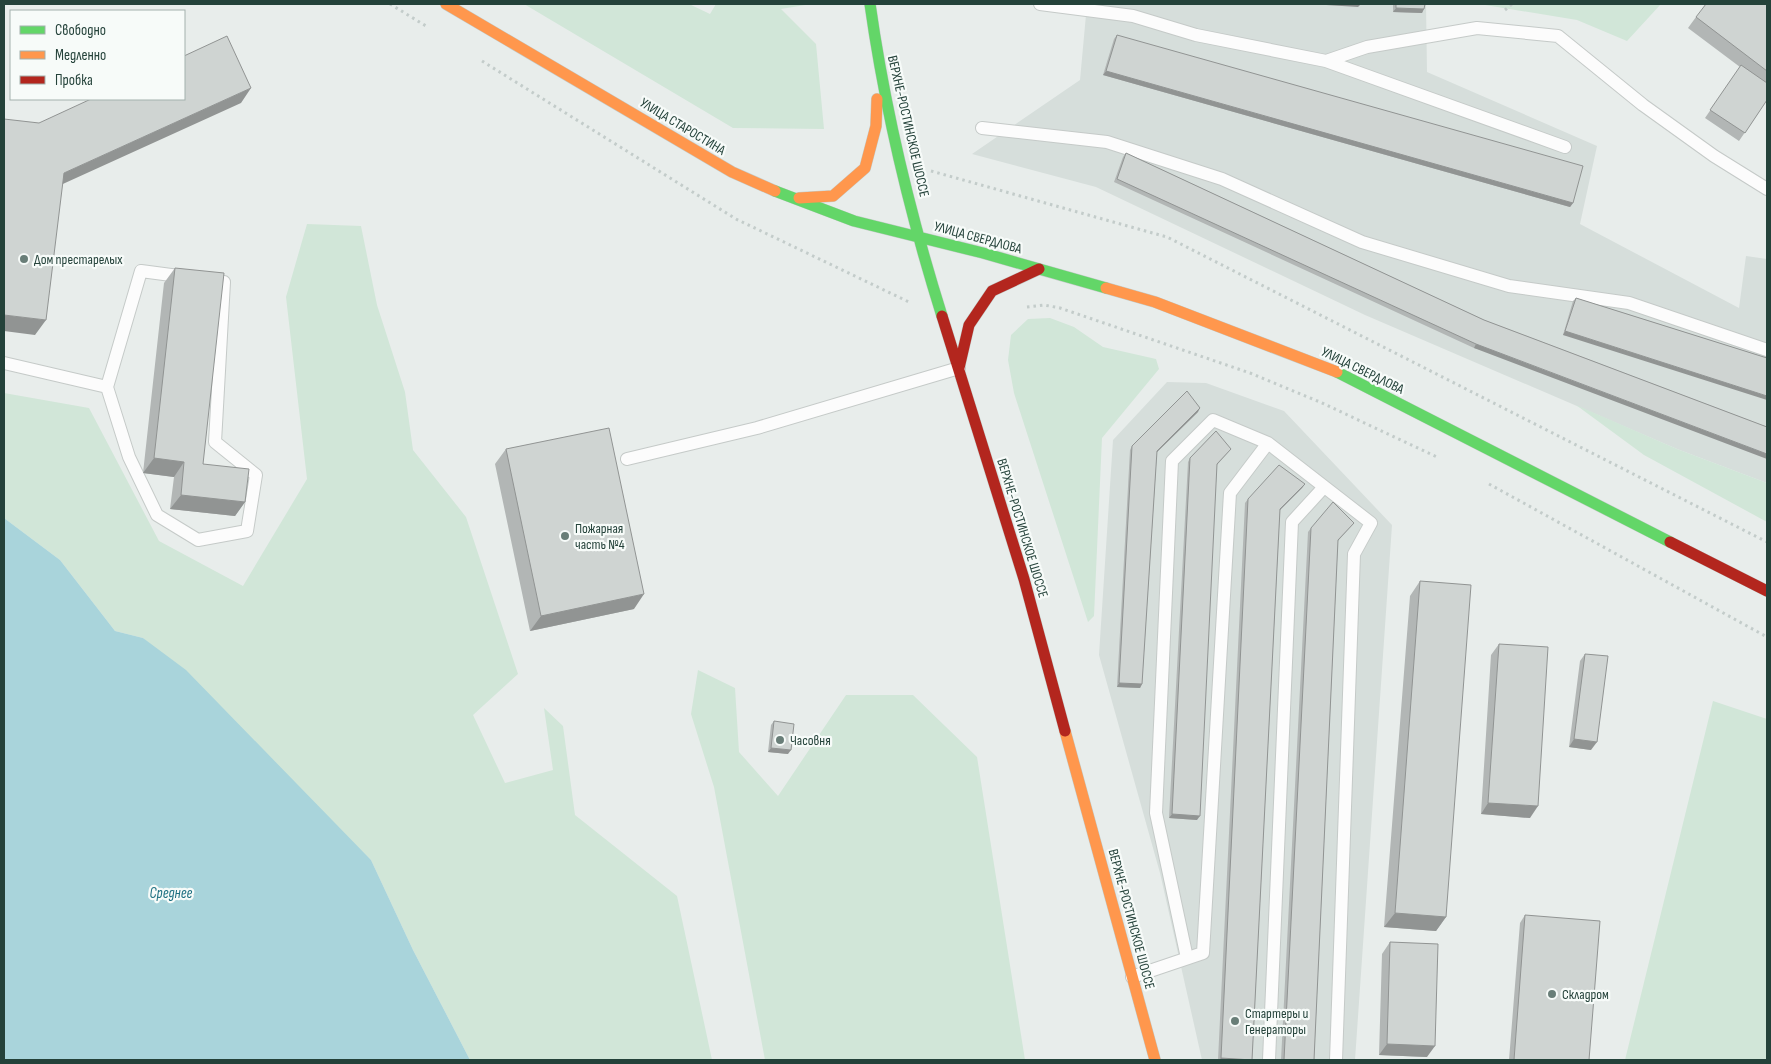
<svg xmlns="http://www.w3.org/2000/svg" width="1771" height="1064" font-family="'Sofia Sans Condensed',sans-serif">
<rect width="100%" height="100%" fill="#e8edeb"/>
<path fill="#d6dedb" d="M1087,4h339l1,68 170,74 -17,78 159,84 7,-52 21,3v224l-90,-34 -312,-134 -269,-128 -124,-33 108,-74z
M1167,382l39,1 78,28 108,114 -37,535h-153l-42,-187 -61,-218 14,-215z"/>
<path fill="#d1e6d8" d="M524,4h165l21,10 6,-10h95l-30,5 35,35 8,85 -91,-1z
M1479,4h182l-34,37 -50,-21z
M307,224l54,2 16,79 28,87 8,58 53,67 52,157 -45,41 32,68 48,-13 -9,-62 19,18 12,89 102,81 35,164h-242l-57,-110 -42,-90 -228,-222 -28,-7 -55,-71 -56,-42v-125l85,15 70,133 84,45 64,-107 -21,-182z
M1050,318l24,9 29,20 53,12 3,10 -57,69 -8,178 -6,6 -74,-229 -6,-33 3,-25 17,-16z
M1576,405l101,44 90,34v39l-123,-67z
M698,670l37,18 4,64 39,44 68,-101h67l64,62 48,303h-260l-51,-273 -23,-73z
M1713,701l54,18v341h-142z"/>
<path fill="#a9d4db" d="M4,518l56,42 55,71 28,7 43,32 185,190 42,90 57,110h-466z"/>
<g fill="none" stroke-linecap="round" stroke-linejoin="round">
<g stroke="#c5cac8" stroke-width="14">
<path id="lane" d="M1040,4l93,12 63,19 130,26 239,86
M1326,61l41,-14 110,-19 81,8 85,69 71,51 53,33
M982,128l125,14 115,37 140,63 147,44 120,17 138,47
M141,271l83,11 -9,160 41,33 -9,56 -49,9 -41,-25 -28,-58 -22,-70z
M4,363l103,24
M627,459l130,-31 202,-60
M1187,958l-31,-145 16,-352 41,-41 55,23 103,80 -17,31 -18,506
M1132,977l71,-24 27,-460 38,-50
M1269,1060l23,-538 32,-35"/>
</g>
<g stroke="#c3cbc8" stroke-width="12">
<path id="fast" d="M870,4c15,106 40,210 72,312
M775,191l79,30 129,32 123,35
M1337,372l333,170"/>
</g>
<g stroke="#c3cbc8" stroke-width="12">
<path id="slow" d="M446,4l286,168 43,19
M799,198l34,-2 32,-28 11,-42 1,-27
M1106,288l49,14 182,70
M1065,731l90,329"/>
</g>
<g stroke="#c3cbc8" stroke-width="12">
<path id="jam" d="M942,316l82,263 41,152
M959,368l10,-43 23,-34 47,-22
M1670,542l97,49"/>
</g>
<path stroke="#c3ccca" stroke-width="3" stroke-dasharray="2.5 4" stroke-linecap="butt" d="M390,4l36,22
M1505,10l7,-6
M482,61l254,158 173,83
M931,171l236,66 600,305
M1027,307l17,-2 16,3 190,65 70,29 119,56
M1489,484l278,153"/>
<use href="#lane" stroke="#fcfcfc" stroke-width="12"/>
<use href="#fast" stroke="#63d668" stroke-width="11"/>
<use href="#slow" stroke="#ff974d" stroke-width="11"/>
<use href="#jam" stroke="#b3261e" stroke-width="11"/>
</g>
<path fill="#b2b6b5" d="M1393,4h32l-3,9 -29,-1z
M1767,4v96l-28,41 -34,-23 35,-51 -52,-39 8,-11z
M1117,35l456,168 -3,4 -467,-132 11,-36z
M1126,153l358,167 283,107 -293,-79 -360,-166 9,-25z
M175,268l28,196 42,38 -10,14 -65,-7 4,-32 -31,-4 21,-190z
M1576,298l191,60 -204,-23 10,-34z
M1198,412l-41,40 -15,232 -2,4 -23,-1 13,-237 2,-4z
M506,449l128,160 -104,22 -35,-167z
M1231,449l-14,16 -20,355 -28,-2 19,-356 2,-4z
M1305,484l-3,4 -22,22 -28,550h-34l27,-557 3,-4z
M1354,523l-16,18 -24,519h-33l27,-528 3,-4z
M1420,581l26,336 -10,14 -52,-4 26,-331z
M1499,644l31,174 -49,-4 10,-159z
M1585,654l6,96 -22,-3 11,-86z
M774,721l14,33 -20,-2 3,-27z
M1525,915l64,145h-80l11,-137z
M1390,942l37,115 -48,-2 3,-101z"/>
<path fill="#919493" d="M1310,4h51l-3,3z
M1396,8l28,1 -2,4 -29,-1z
M1106,71l467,132 -3,4 -467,-132z
M251,88l-10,15 -187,85 10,-15z
M4,315l42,5 -11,15 -31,-4z
M1565,331l202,65v4l-204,-65z
M1476,344l291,110v5l-293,-111z
M1200,408l-2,4 -44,43 3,-4z
M154,458l30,4 -10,15 -31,-4z
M1305,484l-3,4 -25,25 3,-4z
M181,495l64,7 -10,14 -65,-7z
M644,594l-10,15 -104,22 11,-15z
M1119,683l23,1 -2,4 -23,-1z
M1574,739l23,3 -6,8 -22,-3z
M771,748l20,2 -3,4 -20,-2z
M1488,803l50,3 -8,12 -49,-4z
M1172,814l28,2 -3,4 -28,-2z
M1395,913l51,4 -10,14 -52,-4z
M1387,1044l48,2 -8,11 -48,-2z
M1221,1058l31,2h-33z"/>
<path fill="#cfd4d2" stroke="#919493" d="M1396,4h29l-1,5 -28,-1z
M1706,4h61v67l-71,-54z
M1117,35l466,131 -10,37 -467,-132z
M227,36l24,52 -187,85 -18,147 -42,-5v-196l35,4 52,-24h93v-43z
M1741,65l26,18v17l-22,33 -35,-23z
M1126,153l358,167 283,107v27l-291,-110 -359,-165z
M175,268l49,5 -21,191 46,5 -4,33 -64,-7 3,-33 -30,-4z
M1576,298l191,60v38l-202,-65z
M1187,391l13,17 -43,43 -15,233 -23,-1 13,-237z
M609,428l35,166 -103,22 -35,-167z
M1216,431l15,18 -14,15 -17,352 -28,-2 18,-356z
M1279,465l26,19 -25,25 -28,551 -31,-2 27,-559z
M1333,502l21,21 -16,17 -24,520h-30l27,-532z
M1420,581l51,4 -25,332 -51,-4z
M1499,644l49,3 -10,159 -50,-3z
M1585,654l23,2 -11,86 -23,-3z
M774,721l20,3 -3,26 -20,-2z
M1525,915l75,6 -11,139h-75z
M1390,942l48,2 -3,102 -48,-2z"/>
<g fill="#697e78" stroke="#f7fbf9" stroke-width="2">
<circle cx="24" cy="259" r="5"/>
<circle cx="565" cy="536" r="5"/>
<circle cx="780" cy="740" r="5"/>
<circle cx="1552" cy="994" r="5"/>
<circle cx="1235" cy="1021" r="5"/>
</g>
<g text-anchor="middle" stroke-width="4.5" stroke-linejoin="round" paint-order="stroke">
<g font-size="14" fill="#24423a" stroke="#f7fbf9">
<text transform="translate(683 126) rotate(31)" y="5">УЛИЦА СТАРОСТИНА</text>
<text transform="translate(909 126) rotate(77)" y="5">ВЕРХНЕ-РОСТИНСКОЕ ШОССЕ</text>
<text transform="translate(978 237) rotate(15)" y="5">УЛИЦА СВЕРДЛОВА</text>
<text transform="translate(1363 370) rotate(26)" y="5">УЛИЦА СВЕРДЛОВА</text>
<text transform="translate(1023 528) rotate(73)" y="5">ВЕРХНЕ-РОСТИНСКОЕ ШОССЕ</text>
<text transform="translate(1132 919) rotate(75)" y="5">ВЕРХНЕ-РОСТИНСКОЕ ШОССЕ</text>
</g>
<g font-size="14" fill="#24423a" stroke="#f7fbf9" text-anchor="start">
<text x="34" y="264">Дом престарелых</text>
<text x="575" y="533">Пожарная<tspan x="575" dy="16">часть №4</tspan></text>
<text x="790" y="745">Часовня</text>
<text x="1562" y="999">Складром</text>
<text x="1245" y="1018">Стартеры и<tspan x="1245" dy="16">Генераторы</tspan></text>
</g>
<g font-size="15" font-style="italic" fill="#1c6f80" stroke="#f7fbf9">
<text x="171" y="898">Среднее</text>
</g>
</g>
<rect width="1771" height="1064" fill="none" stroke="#24423a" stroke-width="10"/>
<rect x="10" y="10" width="175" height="90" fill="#f7fbf9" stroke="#a3b1ad"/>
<rect x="20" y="26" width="25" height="8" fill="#63d668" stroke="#a3b1ad"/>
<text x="55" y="35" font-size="15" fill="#24423a">Свободно</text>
<rect x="20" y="51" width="25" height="8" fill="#ff974d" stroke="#a3b1ad"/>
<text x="55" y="60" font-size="15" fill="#24423a">Медленно</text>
<rect x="20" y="76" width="25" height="8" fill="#b3261e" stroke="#a3b1ad"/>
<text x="55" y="85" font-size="15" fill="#24423a">Пробка</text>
</svg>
